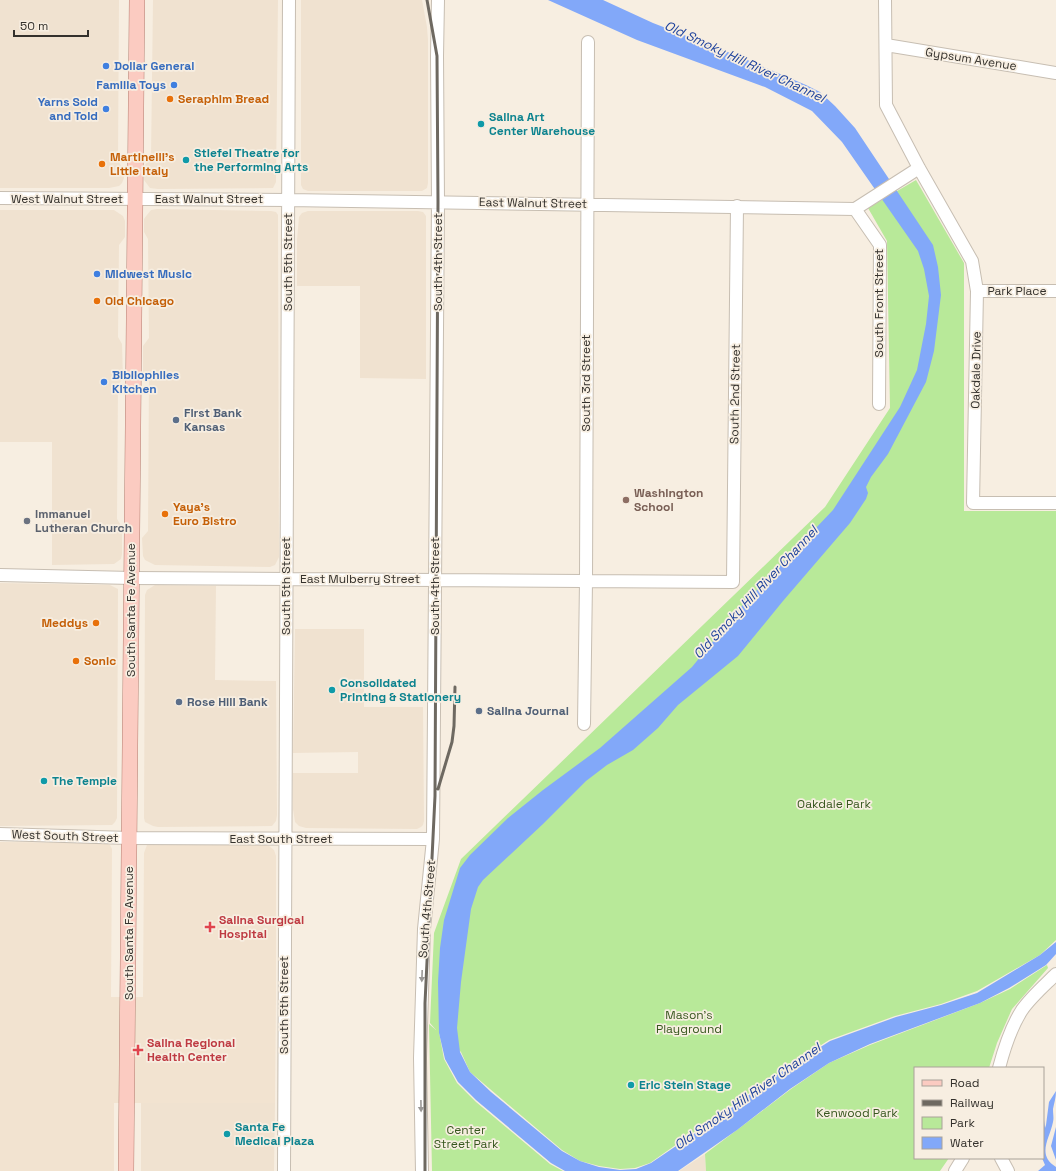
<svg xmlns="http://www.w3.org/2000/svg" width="1056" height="1171" font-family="'Space Grotesk',sans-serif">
<rect width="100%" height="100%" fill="#f7eee1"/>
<path fill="#f0e2d0" d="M0,0h119l-1,160 6,12v6l-2,5 -3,3 -10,2h-109z
M153,0h125l-2,182 -3,6 -115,1 -8,-1 -6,-8v-14l7,-8z
M301,0h121l5,27 1,13v143l-1,5 -5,3h-114l-5,-2 -2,-4z
M157,209l114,2 5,1 2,3 1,342 -4,8 -5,2 -115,-2 -10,-5 -2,-4 -1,-18 6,-7 1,-153h-4l-2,-4v-28l6,-8 -1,-99 -4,-7v-13l3,-4 4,-5z
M0,210h114l9,6 2,5v16l-6,8 -1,92 4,7 1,33 -5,9 -1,133 5,8v27l-1,5 -7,5 -62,1v-123h-52z
M308,211h110l5,1 3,4v163l-66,-1v-92h-63v-46l2,-23 3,-4z
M0,583l110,2 8,4 -1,229 -2,4 -3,3 -112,1z
M155,585l61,1 -1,94 61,1 1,134 -1,6 -4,5 -114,1 -5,-1 -8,-4 -1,-4 1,-223 2,-5z
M295,629h69v78h59l1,114 -1,4 -2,2 -4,2 -111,-1 -7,-2 -4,-4 -2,-13v-36h65v-21l-65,1z
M141,1103h134l-1,68h-133z
M705,1154l1,17h-27z"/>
<path fill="#f2e3d0" d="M0,842l105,1 5,2 2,4 -1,148h32l1,-144 3,-8 5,-2 112,1 5,2 5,4 2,6v142l-1,105h-161v68h-114z"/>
<path fill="#b8e999" d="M916,180l48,83v248h92v429l-16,15 -63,36 -36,13 -46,12 -66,24 -51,33 -128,90 -15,5 -15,1 -21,-3 -19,-5 -18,-11 -92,-78 -9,-20 -22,-20 5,27 13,24 19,19 74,62 13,7h-131l-3,-147 7,6 -6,-7 4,-90 27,-74 364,-352 65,-99 -3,-167 -19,-33z
M1047,965l1,3 -36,41 -15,34 -8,25h-74v90h34l-9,13h-234l-1,-17 86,-65 38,-26 41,-18 110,-42 30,-14z"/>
<path fill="#82a8f9" d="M548,0h55l50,23 85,33 68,29 14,7 15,14 20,22 78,117 5,22 3,28 -7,56 -8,31 -38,72 -17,23 -5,10 2,6 -2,6 -16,24 -67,78 -45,55 -60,49 -20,23 -25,22 -26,15 -21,16 -43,43 -60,56 -5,7 -7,22 -10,73 -4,46 3,24 10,20 21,20 71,59 18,10 19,6 21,3 16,-1 15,-6 65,-44 62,-45 52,-33 66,-24 45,-12 36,-12 63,-38 16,-13v12l-10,11 -37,23 -29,15 -110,41 -41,19 -39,26 -53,41 -59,41h-113l-14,-8 -75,-63 -18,-18 -13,-23 -6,-26 -1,-51 2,-34 4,-28 16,-52 10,-13 38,-37 35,-28 57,-42 92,-81 49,-60 92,-97 67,-103 17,-37 9,-46 3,-28 -5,-27 -6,-18 -76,-109 -30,-31 -47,-24 -128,-47z
M1056,1091c0,7 -2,12 -3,18 0,5 1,9 0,13 -3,16 -17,33 3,45v4h-18l7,-6 -3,-7h1v-46l2,16 1,-3 3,-23z
M1056,1127v33l-5,-14z"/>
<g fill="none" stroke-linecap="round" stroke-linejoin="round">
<g stroke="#c7beb2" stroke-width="14">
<path id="minor" d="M885,0l1,105 33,63 53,93 5,30 -4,212h83
M886,45l170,28
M0,198l288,2 567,9 64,-41
M855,209l25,36 -1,159
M977,291h79
M0,575l132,3 601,4 4,-376
M584,724l2,-143 2,-539
M0,834l129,4 304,1
M999,1068c5,-19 12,-41 23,-58 9,-13 23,-25 34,-36
M1001,1158l7,13
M284,1171l5,-1171
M422,1171l-2,-113 4,-129 9,-90 5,-637 -1,-146 1,-56
M955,1171l8,-13"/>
</g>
<g stroke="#b47f72" stroke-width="16">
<path id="major" d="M126,1171l11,-1171"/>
</g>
<use href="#minor" stroke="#fff" stroke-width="12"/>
<use href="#major" stroke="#fbcbc1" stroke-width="15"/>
<path stroke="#6e6961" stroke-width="3" d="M438,789l14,-47 2,-16 1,-39
M425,1171v-168l10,-207 3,-594 -1,-146 -10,-56"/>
</g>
<defs><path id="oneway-solid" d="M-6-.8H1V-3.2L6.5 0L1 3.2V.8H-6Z"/></defs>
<g fill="#9a9896">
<use href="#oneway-solid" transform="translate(422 976) rotate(92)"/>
<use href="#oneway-solid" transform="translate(421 1106) rotate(89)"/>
</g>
<g fill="#3f7fe0" stroke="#f7eee1" stroke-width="1.5">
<circle cx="106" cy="66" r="4"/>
<circle cx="174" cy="85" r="4"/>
<circle cx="106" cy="109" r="4"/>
<circle cx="97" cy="274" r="4"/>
<circle cx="104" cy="382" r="4"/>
</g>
<g fill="#e8710a" stroke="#f7eee1" stroke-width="1.5">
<circle cx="170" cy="99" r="4"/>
<circle cx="102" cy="164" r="4"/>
<circle cx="97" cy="301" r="4"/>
<circle cx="165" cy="514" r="4"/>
<circle cx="96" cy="623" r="4"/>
<circle cx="76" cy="661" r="4"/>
</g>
<g fill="#0f9aa8" stroke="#f7eee1" stroke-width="1.5">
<circle cx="481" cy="124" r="4"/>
<circle cx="186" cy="160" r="4"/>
<circle cx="332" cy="690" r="4"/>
<circle cx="44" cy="781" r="4"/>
<circle cx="631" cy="1085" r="4"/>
<circle cx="227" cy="1134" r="4"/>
</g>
<g fill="#5c6f8a" stroke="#f7eee1" stroke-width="1.5">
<circle cx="176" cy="420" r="4"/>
<circle cx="179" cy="702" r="4"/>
<circle cx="479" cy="711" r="4"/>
</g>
<circle fill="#8d6e63" stroke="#f7eee1" stroke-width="1.5" cx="626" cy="500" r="4"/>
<circle fill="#6b7280" stroke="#f7eee1" stroke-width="1.5" cx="27" cy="521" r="4"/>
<g fill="#e0444e" stroke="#f7eee1" stroke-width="1.5">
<path d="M208 921h4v4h4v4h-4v4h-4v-4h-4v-4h4z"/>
<path d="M136 1044h4v4h4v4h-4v4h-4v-4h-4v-4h4z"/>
</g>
<g text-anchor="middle" stroke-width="3.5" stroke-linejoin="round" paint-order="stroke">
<g font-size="12" fill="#34312c" stroke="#f7eee1">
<text transform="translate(971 59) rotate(9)" y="4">Gypsum Avenue</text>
<text x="67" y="203">West Walnut Street</text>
<text x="209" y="203">East Walnut Street</text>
<text transform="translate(533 203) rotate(1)" y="4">East Walnut Street</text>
<text transform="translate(288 262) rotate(-90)" y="4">South 5th Street</text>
<text transform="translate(438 262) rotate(-90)" y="4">South 4th Street</text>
<text x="1017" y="295">Park Place</text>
<text transform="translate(879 303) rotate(-90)" y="4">South Front Street</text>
<text transform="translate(976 370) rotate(-89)" y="4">Oakdale Drive</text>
<text transform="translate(586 383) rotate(-90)" y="4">South 3rd Street</text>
<text transform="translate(735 394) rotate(-89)" y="4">South 2nd Street</text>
<text x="360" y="583">East Mulberry Street</text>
<text transform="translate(286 586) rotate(-90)" y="4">South 5th Street</text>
<text transform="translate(435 586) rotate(-90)" y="4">South 4th Street</text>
<text transform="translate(131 610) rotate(-90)" y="4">South Santa Fe Avenue</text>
<text transform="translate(65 836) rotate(2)" y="4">West South Street</text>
<text x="281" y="843">East South Street</text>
<text transform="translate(427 909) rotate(-85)" y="4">South 4th Street</text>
<text transform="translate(129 933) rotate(-90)" y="4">South Santa Fe Avenue</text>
<text transform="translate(284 1005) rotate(-90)" y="4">South 5th Street</text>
</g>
<g font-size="12" font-weight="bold" fill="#366cbe" stroke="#f7eee1" text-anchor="start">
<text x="114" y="70">Dollar General</text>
<text x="166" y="89" text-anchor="end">Familia Toys</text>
<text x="98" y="106" text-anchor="end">Yarns Sold<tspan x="98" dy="14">and Told</tspan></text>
<text x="105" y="278">Midwest Music</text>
<text x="112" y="379">Bibliophiles<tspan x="112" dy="14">Kitchen</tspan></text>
</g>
<g font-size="12" font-weight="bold" fill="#c56008" stroke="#f7eee1" text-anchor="start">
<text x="178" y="103">Seraphim Bread</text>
<text x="110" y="161">Martinelli's<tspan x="110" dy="14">Little Italy</tspan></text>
<text x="105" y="305">Old Chicago</text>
<text x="173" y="511">Yaya's<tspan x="173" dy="14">Euro Bistro</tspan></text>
<text x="88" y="627" text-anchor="end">Meddys</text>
<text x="84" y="665">Sonic</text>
</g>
<g font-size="12" font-weight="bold" fill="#0d838f" stroke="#f7eee1" text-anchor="start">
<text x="489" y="121">Salina Art<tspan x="489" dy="14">Center Warehouse</tspan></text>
<text x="194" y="157">Stiefel Theatre for<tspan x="194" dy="14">the Performing Arts</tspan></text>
<text x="340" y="687">Consolidated<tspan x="340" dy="14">Printing &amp; Stationery</tspan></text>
<text x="52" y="785">The Temple</text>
<text x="639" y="1089">Eric Stein Stage</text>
<text x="235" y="1131">Santa Fe<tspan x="235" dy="14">Medical Plaza</tspan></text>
</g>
<g font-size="12" font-weight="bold" fill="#4e5e75" stroke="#f7eee1" text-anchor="start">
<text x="184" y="417">First Bank<tspan x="184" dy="14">Kansas</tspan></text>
<text x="187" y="706">Rose Hill Bank</text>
<text x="487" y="715">Salina Journal</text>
</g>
<g font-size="12" font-weight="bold" fill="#785e54" stroke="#f7eee1" text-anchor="start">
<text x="634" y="497">Washington<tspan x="634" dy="14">School</tspan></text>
</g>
<g font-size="12" font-weight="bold" fill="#5b616d" stroke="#f7eee1" text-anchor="start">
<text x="35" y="518">Immanuel<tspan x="35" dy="14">Lutheran Church</tspan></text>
</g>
<g font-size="12" fill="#37571e" stroke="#f7eee1">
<text x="834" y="808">Oakdale Park</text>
<text x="689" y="1019">Mason's<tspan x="689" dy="14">Playground</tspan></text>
<text x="857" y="1117">Kenwood Park</text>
<text x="466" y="1134">Center<tspan x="466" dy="14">Street Park</tspan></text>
</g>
<g font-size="12" font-weight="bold" fill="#be3a42" stroke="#f7eee1" text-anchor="start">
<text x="219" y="924">Salina Surgical<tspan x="219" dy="14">Hospital</tspan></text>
<text x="147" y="1047">Salina Regional<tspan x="147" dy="14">Health Center</tspan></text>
</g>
<g font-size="13" font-style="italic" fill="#1d419c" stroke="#f7eee1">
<text transform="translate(745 61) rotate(25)" y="5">Old Smoky Hill River Channel</text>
<text transform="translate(755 592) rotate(-47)" y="5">Old Smoky Hill River Channel</text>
<text transform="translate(747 1096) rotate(-35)" y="5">Old Smoky Hill River Channel</text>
</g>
</g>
<rect x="914" y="1067" width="130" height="92" fill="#f7eee1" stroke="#a9a299"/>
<rect x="922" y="1080" width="20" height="6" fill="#fbcbc1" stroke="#a9a299"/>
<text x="950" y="1087" font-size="12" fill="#34312c">Road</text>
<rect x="922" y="1100" width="20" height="6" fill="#6e6961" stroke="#a9a299"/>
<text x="950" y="1107" font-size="12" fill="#34312c">Railway</text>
<rect x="922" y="1117" width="20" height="12" fill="#b8e999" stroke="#a9a299"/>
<text x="950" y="1127" font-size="12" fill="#34312c">Park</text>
<rect x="922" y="1137" width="20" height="12" fill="#82a8f9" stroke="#a9a299"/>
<text x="950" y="1147" font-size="12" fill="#34312c">Water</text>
<path d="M14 30v6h74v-6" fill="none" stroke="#34312c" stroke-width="2"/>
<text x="20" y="30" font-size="12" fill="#34312c" stroke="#f7eee1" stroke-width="3" paint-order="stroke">50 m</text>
</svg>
